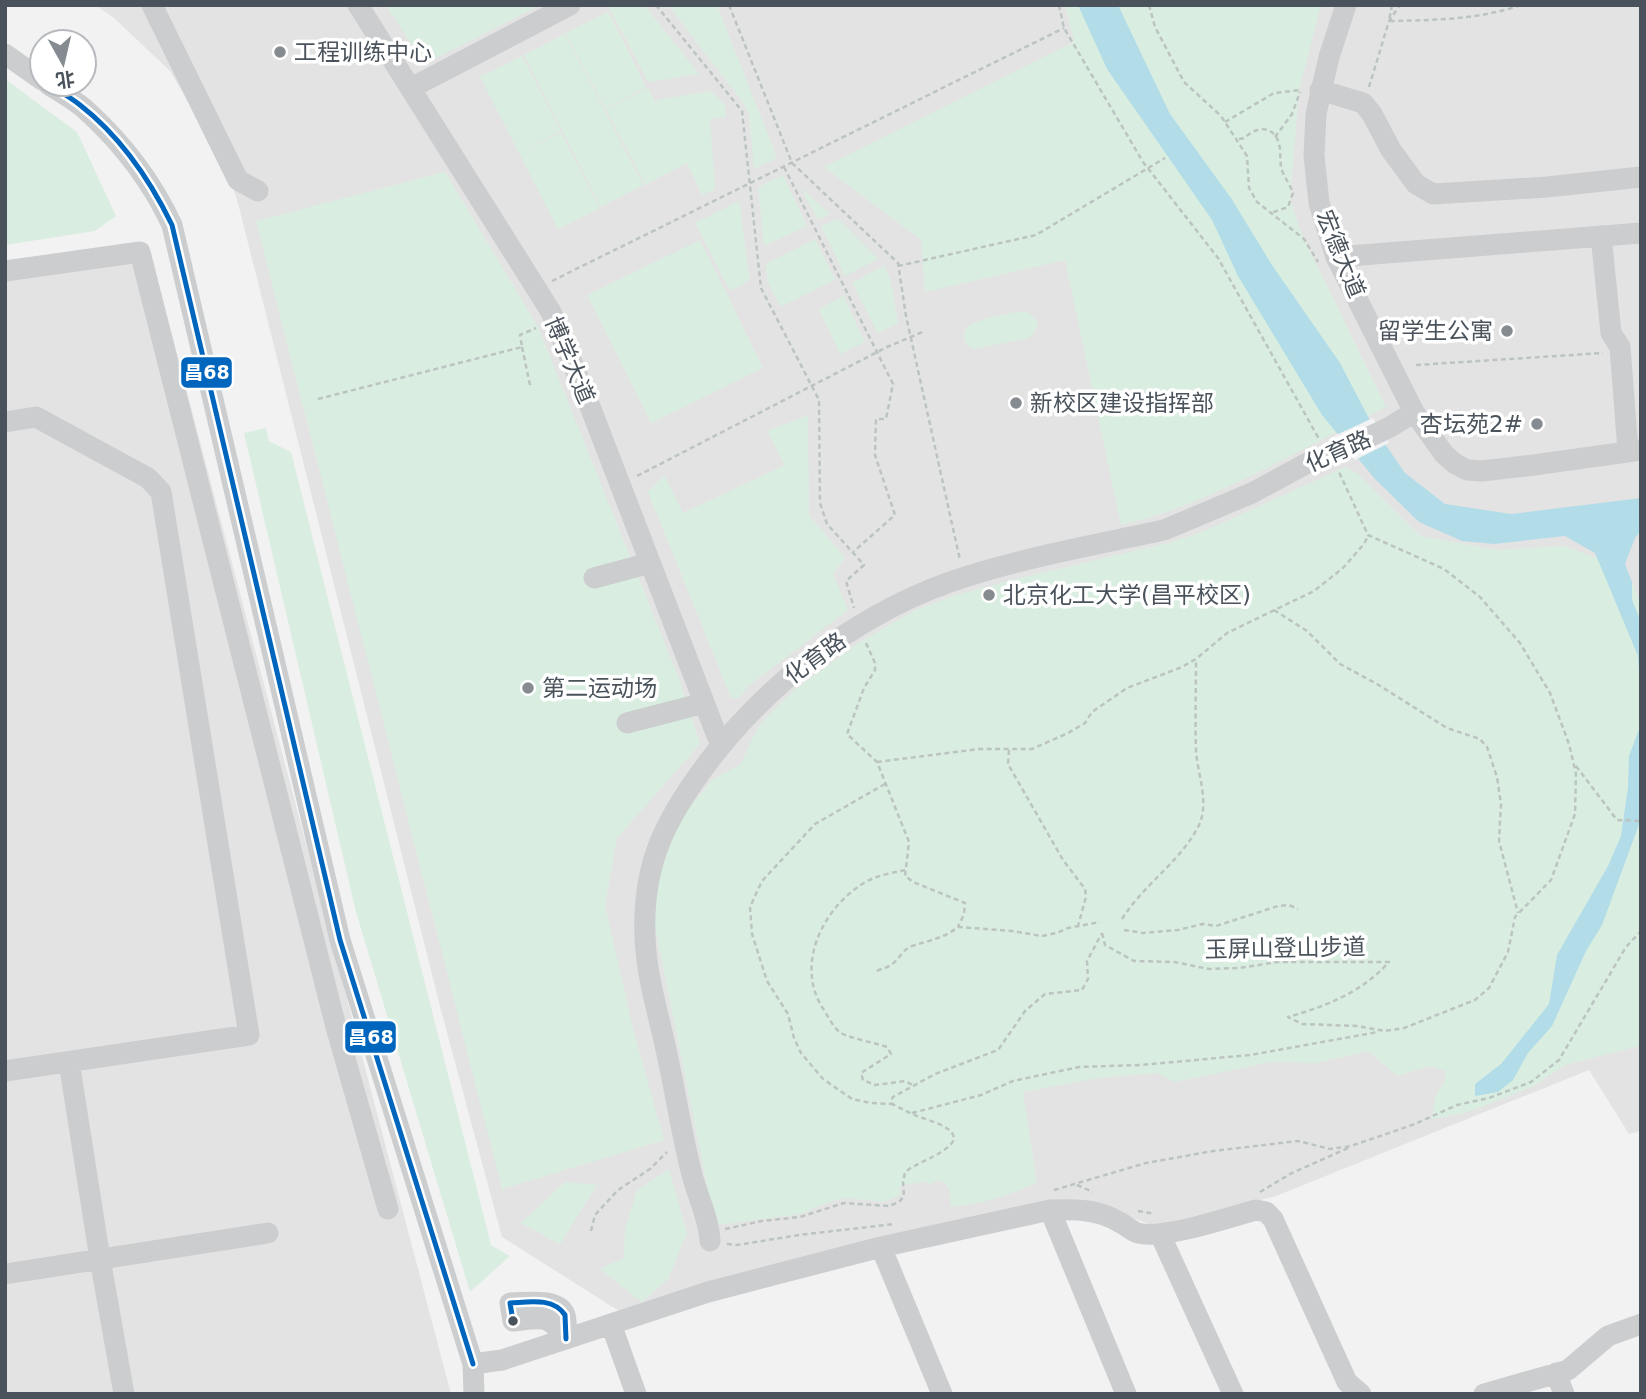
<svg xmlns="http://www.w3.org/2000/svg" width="1646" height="1399" font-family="'DejaVu Sans','Noto Sans SC',sans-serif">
<rect width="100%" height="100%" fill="#f2f2f2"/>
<path fill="#e4e3e3" d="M95,5h1546v1126l-12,3 -40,-64 -313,126 -108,27 -16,2 -52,-19 -481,105 -117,-74 -60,-223 -204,-811 -12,-37 -56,-95 -56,-53z
M148,244l303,1150h-446v-1130z"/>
<path fill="#d9eee1" d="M386,5h154l-116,59z
M608,5h36l55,69 -51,8z
M668,5h49l60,153 -23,11 -5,-55 -7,-13z
M1065,5h256l-22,85 -9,108 11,35 85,174c-82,40 -177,98 -265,118l-56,-265 -140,32 -4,-52 -97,-73 250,-125z
M608,12l38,75 -41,22 -39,-76z
M565,34l78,151 -42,22 -77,-152z
M522,56l39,75 -41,22 41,-20 39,75 -42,21 -78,-152z
M5,79l72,53 39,84 -21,15 -90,14z
M648,88l12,23 -4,-11 55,-9 14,14 1,12 -16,2 5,70 -13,6 -15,-32 -42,22 -39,-76z
M445,172l93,155 140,349 22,68 -83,94 -12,67 29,128 30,107 -162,49 -246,-968z
M783,175l24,51 -43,20 -6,-59z
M801,188l29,26 -12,6z
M739,201l11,79 -20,11 -35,-68z
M838,219l40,40 -33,17 -24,-50z
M815,239l20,41 -55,27 -13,-27 -1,-16z
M700,240l63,128 -112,55 -64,-128z
M884,266l6,11 8,46 -20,10 -26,-50z
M843,296l22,46 -25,12 -21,-45z
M1025,311l9,6 4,8 -4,8 -6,5 -54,11c-6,-3 -10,-6 -10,-13 -1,-18 46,-22 61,-25z
M808,415l1,100 36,43 -12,16 15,36 -101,77 -7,11h-9l-83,-206 16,-17 19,38 102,-48 -17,-34z
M266,428l3,13 22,11 200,793 19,11 -40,36 -114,-380 -112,-479z
M1345,467l13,7 63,62 76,14 67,-4 27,10 34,9 16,40v431l-2,10 -74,19 -31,21 -69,27 -33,6 3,-22 9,-14 2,-12 -16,-5 -33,10 -29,-25 -52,12 -45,-1 -96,20 -18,-9 -59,5 -75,14 14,91c-28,11 -57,23 -87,23 1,-13 2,-19 -11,-26l-11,5 -2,-4 -26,5v9l-16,7 -39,-4 -24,7 -20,9 -86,11 -61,-304 3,-38 13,-40 14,-29 29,-35 27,-14 17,-36 12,-14 28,-27 63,-46 54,-31 39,-15 59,-16 160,-38 33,-11z
M669,1169l18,64 -19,46 -26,23 -42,-33 24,-11 1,-29 12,-39z
M565,1182l32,3 -37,59 -39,-21z"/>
<path fill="#b2dce8" d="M1078,5h40l52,109 61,84 41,67 68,98 34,65 31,45 40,31 66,10 130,-16v33l-6,7 -10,26 7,18v18l9,22v77l-3,-43 -43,-103 -30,-17 -71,8 -32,-3 -43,-19 -44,-43 -53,-64 -84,-139 -26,-56 -105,-151z
M1641,724v95l-39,106 -16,26 -34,75 -24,27 -15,27 -15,12 -23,4v-12l26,-20 48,-60 8,-49 51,-89 13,-30 7,-49 1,-31z"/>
<path fill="#f2f2f2" d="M1373,418l16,25 -34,17 -21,-24z"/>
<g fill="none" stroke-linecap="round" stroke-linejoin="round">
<path stroke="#bbc4c1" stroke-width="2.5" stroke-dasharray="5 3.5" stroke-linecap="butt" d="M656,5l86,106 19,177 58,112 1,103 7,21 37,41 -18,16 8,27
M729,5l63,158 106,100 8,53 54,244
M1059,5l5,23 79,134 75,96 101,181
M1149,5l6,22 29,55 37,34 26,40 2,32 8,14 47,37 14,23
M1392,5l-3,16c45,-1 89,-1 132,-16
M1369,87l20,-66 11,-16
M1225,122l49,-29 27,-3
M1275,137l17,-23 8,-22
M1239,139l6,-1c11,-13 30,-12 34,6 2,8 1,16 2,23 2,9 9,17 12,26l-5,14 -17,6
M784,167l109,217 -7,35h-10l-1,36 20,60 -42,37
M898,266l138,-31 129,-77
M552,281l512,-253
M522,347l8,38
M1416,365l187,-12
M318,399l204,-52 -2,-12 16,-7
M637,476l250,-129 38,-16
M1274,610l33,21 33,33 37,20 70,44 33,11 7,8 10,30 4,27 -2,37 19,72
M866,643l9,20v7l-11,18 -17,46 30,28 32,80 -4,34 8,6 52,21 -1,11 -6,13
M1009,750l-1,14 55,96 22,29 1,8 -8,29
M877,762l102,-13h53l36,-16 17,-10 7,-11 35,-24 55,-21 14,-8 31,-26 87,-42 29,-23 21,-24 4,-8
M1576,766l41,54 24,1
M885,784l-70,40 -53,57 -12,26 2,27 15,47 21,33 6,24 7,15 22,26 29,20 19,4 21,1
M905,870c-13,3 -28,5 -41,13 -40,24 -69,80 -42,124 5,7 11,21 19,26 8,5 35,10 46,14l4,7 -30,19 2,7 12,5 31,-4 6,4
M1122,919c21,-34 58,-57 76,-92 12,-22 0,-52 -2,-75 -1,-31 0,-62 0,-93
M1124,930l19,3 35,-3 25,-6 13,2 62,-20 11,-1 9,4
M1102,933l3,12 29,16 40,1 35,7 30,-1 39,-6h111c-27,30 -62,44 -101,55l14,7 55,2 28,5 19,-3 71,-28 14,-12 19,-36 7,-35 36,-37 24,-66 1,-40 -7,-30 -19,-51 -30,-50 -40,-46 -36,-28 -76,-34 -29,-63
M877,971c3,-2 6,-2 10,-4 11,-4 14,-17 25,-21 17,-6 31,-7 46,-19l54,4 30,5 15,-3 11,-5 32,-6
M912,1113l69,-18 32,-14 66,-14 62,-2 109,-10 128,-23
M1077,1185l16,7
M1054,1190l92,-27 67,-12 85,-10 32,8 21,-3 64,-22 42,-19 32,-7 42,-16 28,-22 67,-113 15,-16
M1260,1192l30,-18 58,-26
M1138,1211l17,3
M725,1229l37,-8 38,-4 44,-14 45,3 10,-4 5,-6 -1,-14 2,-10c13,-10 30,-14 43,-25 21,-17 -21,-27 -31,-31 -8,-3 -16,-8 -25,-12l-1,-4 2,-3 42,-23 63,-24 27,-39 20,-17 37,-4 6,-11 -1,-18 15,-28
M591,1231l4,-16 23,-25 32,-21 17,-17
M727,1244l10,1 62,-10 95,-11"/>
<path stroke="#cbcdcf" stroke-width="21" d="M152,5l86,175 20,11
M358,5l193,307 35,84 131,340 6,7
M1346,5l-17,52 -13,57 -2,41 5,48 17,54 78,155 30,42 10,9 13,7 15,1 52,-6 107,-15
M5,54l37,26
M48,84c13,9 29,17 40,28 36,33 64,70 84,113l168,715 133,424 1,30
M411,88l159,-83
M1320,90l43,13 9,11 19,36 25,34 17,10 114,-7 94,-10
M1601,236l10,97 9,14 8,104
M1336,257l305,-24
M5,271l135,-19 196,775 52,182
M5,422l31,-5 112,61 13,14 88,543 -244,36
M594,578l56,-15
M627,723l77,-20
M69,1062l31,197 24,135
M1050,1210l76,184
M1160,1234l73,160
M710,1241c-1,-22 -12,-44 -18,-66 -11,-43 -17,-87 -27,-130 -8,-36 -19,-72 -20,-109 -3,-73 21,-118 64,-175 63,-83 158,-154 259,-185 64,-20 131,-32 196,-46l88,-37 61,-33 17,-4 60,-29 24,-15
M881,1247l61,147
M5,1274l263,-41
M510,1303c15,0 48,-6 55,12 2,6 1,17 1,24 -19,-26 -23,-21 -53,-18z
M611,1324l25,70
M473,1364l29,-4 206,-68 173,-45 169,-37c24,-1 48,-1 69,12 7,3 12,9 19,11 25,7 91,-16 118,-23l10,2 7,7 74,163 14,12
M1556,1373l8,21
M1484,1394l84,-24 40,-34 33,-12"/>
<g stroke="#fff" stroke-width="10">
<path id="bus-1" d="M48,84c11,7 22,13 32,21 40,31 70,75 92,120l168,715 133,424
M513,1321l-3,-18c19,-1 43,-6 55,12l1,24"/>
</g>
<use href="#bus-1" stroke="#0065bd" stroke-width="5"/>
</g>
<g fill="#858b90" stroke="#fff" stroke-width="2.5">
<circle cx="280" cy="52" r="7"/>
<circle cx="1507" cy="331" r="7"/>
<circle cx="1016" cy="403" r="7"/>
<circle cx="1537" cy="424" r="7"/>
<circle cx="989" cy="595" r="7"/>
<circle cx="528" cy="688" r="7"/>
</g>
<circle fill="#4a535c" stroke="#fff" stroke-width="2.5" cx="513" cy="1321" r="6"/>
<g text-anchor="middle" stroke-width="7" stroke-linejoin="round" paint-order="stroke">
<g font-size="23" fill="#4a535c" stroke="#fff" text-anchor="start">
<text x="294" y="60">工程训练中心</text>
<text x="1493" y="339" text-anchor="end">留学生公寓</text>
<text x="1030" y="411">新校区建设指挥部</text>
<text x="1523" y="432" text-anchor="end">杏坛苑2#</text>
<text x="1003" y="603">北京化工大学(昌平校区)</text>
<text x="542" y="696">第二运动场</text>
</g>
<g font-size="23" fill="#4a535c" stroke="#fff">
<text transform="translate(1341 254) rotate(68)" y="8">宏德大道</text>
<text transform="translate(570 360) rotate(67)" y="8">博学大道</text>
<text transform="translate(1338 451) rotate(-24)" y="8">化育路</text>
<text transform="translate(815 658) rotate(-36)" y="8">化育路</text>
<text transform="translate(1285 948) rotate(-1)" y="8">玉屏山登山步道</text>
</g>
</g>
<g stroke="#fff" stroke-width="2.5">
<rect x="180" y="356" width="53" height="33" rx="7" fill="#0065bd"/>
<rect x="344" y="1020" width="53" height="34" rx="7" fill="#0065bd"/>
</g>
<g font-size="19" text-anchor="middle" font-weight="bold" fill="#fff">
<text x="207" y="379">昌68</text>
<text x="371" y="1044">昌68</text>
</g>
<rect width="1646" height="1399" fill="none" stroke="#4a535c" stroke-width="14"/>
<g transform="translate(63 63) rotate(172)"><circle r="33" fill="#ffffff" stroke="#b7babe" stroke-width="2"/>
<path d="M0-5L12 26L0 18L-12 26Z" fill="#858b90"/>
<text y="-10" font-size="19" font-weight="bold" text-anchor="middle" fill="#4a535c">北</text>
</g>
</svg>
